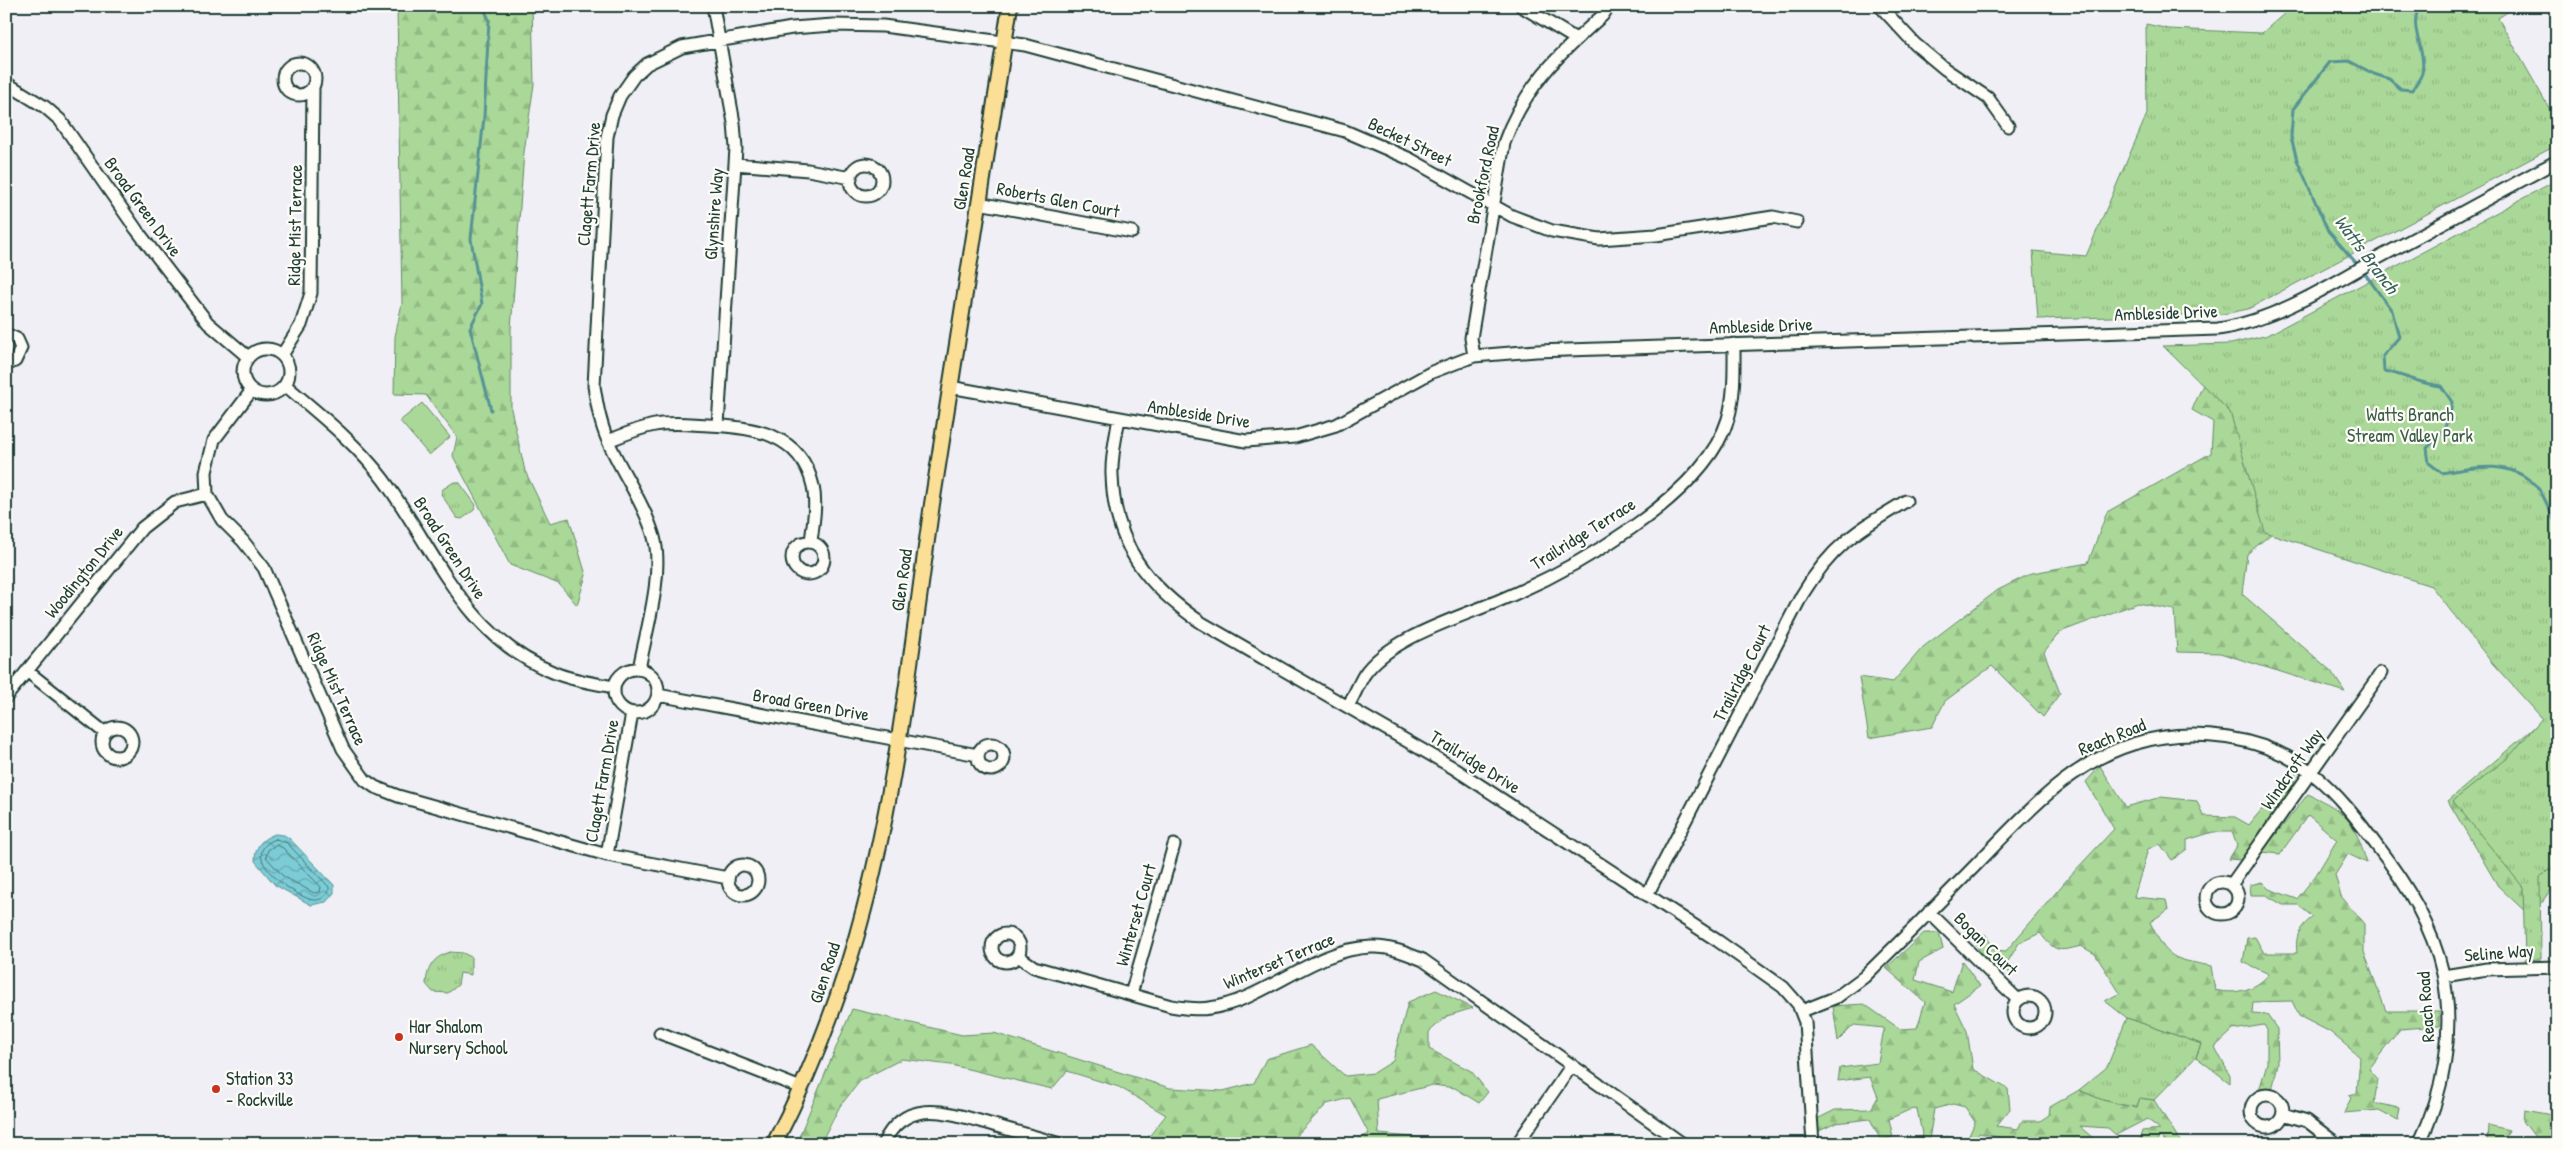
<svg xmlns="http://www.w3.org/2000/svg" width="2563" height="1150" font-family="'Patrick Hand',sans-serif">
<defs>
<pattern id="forest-firs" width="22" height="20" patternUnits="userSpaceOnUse" patternTransform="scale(1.25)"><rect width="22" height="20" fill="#aad898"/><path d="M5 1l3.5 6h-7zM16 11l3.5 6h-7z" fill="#92ba84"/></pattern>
<pattern id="park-tufts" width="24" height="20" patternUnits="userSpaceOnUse" patternTransform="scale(1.25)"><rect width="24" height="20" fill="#aad898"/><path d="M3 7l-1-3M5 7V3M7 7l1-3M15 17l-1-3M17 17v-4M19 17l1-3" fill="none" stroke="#92ba84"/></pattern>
<pattern id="water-waves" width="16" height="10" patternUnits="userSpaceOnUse" patternTransform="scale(1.25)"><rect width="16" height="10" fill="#7cccd6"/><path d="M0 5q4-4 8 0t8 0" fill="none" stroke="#65a7ae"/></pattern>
</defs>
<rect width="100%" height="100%" fill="#f0eff5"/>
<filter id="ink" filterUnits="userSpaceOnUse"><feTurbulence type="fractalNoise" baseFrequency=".02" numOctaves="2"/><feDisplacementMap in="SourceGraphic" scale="10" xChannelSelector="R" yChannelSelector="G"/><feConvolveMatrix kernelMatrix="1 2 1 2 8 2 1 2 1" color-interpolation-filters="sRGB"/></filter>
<g filter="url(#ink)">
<path fill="#aad898" stroke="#648a66" d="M422,403l28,34 -21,18 -29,-34z"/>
<path fill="url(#forest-firs)" stroke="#648a66" d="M397,6h135l2,78 -10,68 -13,177v80l14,62 25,52 19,-5 17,57 -9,30 -18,-21 -49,-19 -57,-109 4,-19 -31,-42 -32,-1 1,-57 7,-34z
M2214,359l343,186v336l-26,36 -33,-31 -50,-85 103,-88 -101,-126 -173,-58 -30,25 -5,40 89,77 14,21 -125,-39 -43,-1 -3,-42 -36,-7 -78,29 -16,20 16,41 -17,24 -51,-51 -47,35 -13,26 -63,11 -10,-61 34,5 30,-35 75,-57 34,-17 56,-10 19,-51 104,-59 2,-31 -21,-12z
M2100,766l26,41 35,-10 36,4 6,15 32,1 14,8c15,-20 32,-33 40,-56l7,5 -3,14 -52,72 -12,-1 8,-13 -5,-14h-19l-26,8v9l-15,11 -12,-16 -12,5 -14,48 32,3 2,10 -18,12c18,38 21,36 61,44l4,24c20,5 41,0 54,-16l-26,-12 4,-24 8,-1 9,16h33c-2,-17 2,-26 16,-36l-15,-12h-15l-17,-10h-15l-1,-10 12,-3 7,7 28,10 19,-24 21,-35 -29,-25 -28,39 -18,-2 46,-58c41,19 45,26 59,69l-19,-9 -13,21 6,21 23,28v28l22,59h53v15l-39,3 -31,40 9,10 -4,24 26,5 -2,12 -19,-10 -35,3 7,-15 -3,-3 9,-2 3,-36 -30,-25 -31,-16 -7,-15 -39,1 -1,12 15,1 10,14 1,34 -6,28h-13l8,-28v-33l-3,-5 -31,5 -18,17 15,29v7l-34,-26 5,-13 -74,-26 -22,-17 15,-8 -25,-39 -14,-8c-23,6 -26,6 -41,-13l-21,10 -12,20 9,5 -5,5 -27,-12 -9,-20 10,-7 10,16 11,1 64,-75 44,-47 -28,-47z
M1924,933h15l4,16 -24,13 -4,18 37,12 10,-31 18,25 -26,18 13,27 6,38 35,20 2,20 -14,17 22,3 4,-8h18l9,-6 1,-8 29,-17 24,10 34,8 3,-10 14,2 28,44h-14l-8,-7 -6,7h-16l4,-13 18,-2 -13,-10 -31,16 -8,-7 -29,-2 21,18h-85l1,-3 -37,-8 -7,11h-29l2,-8 22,4 8,-18 -10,-15 -12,-3 -19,5 -5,31 -10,4 3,-10 -5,-25 -8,1 -20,9 4,18 -12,4 -11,-22 -34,4 -17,8 -2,-12 18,-9 36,-1 7,-12 -8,-20 -32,4 2,-13 38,-5 6,-35 -30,-3 -16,16 -5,-35 31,-2 36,25 17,-1 8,-26 -39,-34z
M1436,990l37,18 -26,8 -18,16v17l42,22 17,21 -9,11 -24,-15 -22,-3 -56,14 2,35 45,4 -1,6h-77l23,-10 -19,-36 -23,6 -39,40h-145l23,-29 -47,-28 -52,-16 -15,18 -101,-24 -49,-6 -41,21 -21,26 -20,38h-24l56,-135 110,26 32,-2 176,55 53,3 31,-8 12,-24 45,-14 34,31 29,-3 19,-12 15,-59z
M2524,1110l33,6 -1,28h-16l-17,-23z
M2488,1125l21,5 -6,14h-16z"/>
<path fill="url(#park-tufts)" stroke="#648a66" d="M2293,6h224l-19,12 59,104v23l-309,164 -24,5 -186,5 -5,-68 53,5 61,-142 -1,-90 23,5 93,4z
M2557,180v683l-17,14 1,82 -16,1 -2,-73 -70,-86 56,-44 33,-39 -49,-54 -62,-78 -166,-54 -35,-120 -67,-66 68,-2 37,-9z
M454,482h5l17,23 -2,5 -12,9 -5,-1 -16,-24 2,-5z
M450,952l13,1 8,4v18l-11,-2 -2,12 -10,8 -15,-1 -7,-8c1,-16 7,-27 24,-32z
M2127,1018l74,26 -5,13 -42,43 -14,-2 -3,10 -34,-8 -24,-10 28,-23z"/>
<path fill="url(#water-waves)" stroke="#579395" d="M275,834l9,1 6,4 44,46v8l-8,9 -15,3 -36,-20 -20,-24c0,-15 6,-22 20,-27z"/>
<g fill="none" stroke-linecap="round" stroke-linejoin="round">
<path stroke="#447675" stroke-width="1" d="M276,839l11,4 42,44v4c-4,5 -8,10 -16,9 -20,-4 -79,-46 -37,-61z
M277,845l6,3 38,39 -1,5 -6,1 -31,-17 -17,-19 2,-7z"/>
<path stroke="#579395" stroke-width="3" d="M483,6l6,14 -5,97 -13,122 11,65 -12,24 21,82
M2359,266l-31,-35 -31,-71 -6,-23 2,-28 37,-47 19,-1 25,13 15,5 12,10 11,1c3,-5 9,-12 10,-17 5,-23 -15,-46 -2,-67
M2363,271l29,40 7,26 -16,19 1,15c20,4 37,13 57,15l11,16c-2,20 -9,32 -25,46l2,15 13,10c32,-6 70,-14 95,14 9,10 13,27 20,39"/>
<g stroke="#1f3d34" stroke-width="15">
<path id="minor" d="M713,6l21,117 2,25 -18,277
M1521,6l55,33
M1880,6l35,38 30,25 43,29 20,28
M283 79a16 16 0 1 1 32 0a16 16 0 1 1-32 0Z
M6,83l39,24 15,13 76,109 72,94 40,34
M735,164l73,6 43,8
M850 180a16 16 0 1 1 32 0a16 16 0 1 1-32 0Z
M979,203l153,29
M6,334l11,5 4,9 -6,13 -9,4
M243 372a23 23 0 1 1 46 0a23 23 0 1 1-46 0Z
M282,355l19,-30 10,-32 2,-205
M1474,356l-3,-18 33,-195c20,-56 54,-88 98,-127l7,-10
M285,385c34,29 71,58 98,94 54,73 81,158 172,194 19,8 39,10 59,14
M950,387l296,54 49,-4 41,-12 96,-53 42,-16 62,-5 682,-22c58,-9 111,-43 162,-72 59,-32 118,-64 177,-96
M252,390l-38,50 -8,32 1,22 15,26 21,21 21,27 79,181 22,31 10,7 23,9 209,59 121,23
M1119,418c-3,18 -8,39 -7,57 2,70 35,111 90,148l250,144 266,174 65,46 15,17 7,18 8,122
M608,441c15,-6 31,-13 47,-16 17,-3 35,-1 53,0 45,2 93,8 105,61 4,19 0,37 -2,56
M792 558a16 16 0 1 1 32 0a16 16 0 1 1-32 0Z
M614 691a22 22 0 1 1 44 0a22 22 0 1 1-44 0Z
M639,669c7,-38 25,-95 15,-132 -10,-34 -32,-64 -46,-96 -8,-18 -11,-36 -14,-55l13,-249 5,-22 8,-19 14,-20 13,-12 35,-17 110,-19 41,-3 50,1 142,19 320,86 65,28 102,57 40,15 47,8 57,-4 117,-18 24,5
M27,671l77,61
M658,695l320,60
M6,697l136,-169 33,-26 32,-8
M1348,706c6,-10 10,-21 16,-31 25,-37 94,-57 134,-74 72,-30 206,-103 230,-182 7,-24 6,-50 6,-75
M102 742a15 15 0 1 1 30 0a15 15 0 1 1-30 0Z
M978 757a13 13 0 1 1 26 0a13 13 0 1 1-26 0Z
M607,855l25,-142
M728 880a15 15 0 1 1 30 0a15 15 0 1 1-30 0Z
M2206 898a16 16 0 1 1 32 0a16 16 0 1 1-32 0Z
M2231,885l150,-212
M1647,895l155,-300c30,-50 56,-65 104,-94
M1929,912l89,88
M992 948a14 14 0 1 1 28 0a14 14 0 1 1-28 0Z
M1018,956l16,11 137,39c13,2 26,4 39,2 56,-8 103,-59 161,-61 18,-1 35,6 52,13l260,184
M2444,976l43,-7 70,-2
M1131,994l43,-149
M2013 1012a16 16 0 1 1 32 0a16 16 0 1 1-32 0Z
M1802,1011l35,-14 27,-20c35,-34 69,-68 103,-103 49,-49 97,-109 166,-130 57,-18 133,-9 180,30 25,20 45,46 64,72 30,39 55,79 66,128 12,56 1,119 -24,170
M660,1033l141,55
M2251 1111a16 16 0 1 1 32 0a16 16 0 1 1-32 0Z
M2283,1114l24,7 30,23
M883,1144c23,-49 67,-31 107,-20 23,7 47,13 70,20
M1517,1144l55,-79"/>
</g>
<g stroke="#1f3d34" stroke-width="18">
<path id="major" d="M774,1144c39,-75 69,-154 90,-235 34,-129 49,-272 68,-405 25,-166 53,-332 78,-498"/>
</g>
<use href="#minor" stroke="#fdfcf7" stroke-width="11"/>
<use href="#major" stroke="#fbdf96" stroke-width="14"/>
</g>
</g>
<g fill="#c8321e" stroke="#fdfcf7" stroke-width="2">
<circle cx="399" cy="1037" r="5"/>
<circle cx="216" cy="1089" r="5"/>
</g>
<g text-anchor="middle" stroke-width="4.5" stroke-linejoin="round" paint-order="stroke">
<g font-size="18" fill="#1f3d34" stroke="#fdfcf7">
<text transform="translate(1410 142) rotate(26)" y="6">Becket Street</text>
<text transform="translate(1483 175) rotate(-78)" y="6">Brookford Road</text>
<text transform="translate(964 179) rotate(-81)" y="6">Glen Road</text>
<text transform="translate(589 184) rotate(-85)" y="6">Clagett Farm Drive</text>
<text transform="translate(1058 200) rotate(11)" y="6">Roberts Glen Court</text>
<text transform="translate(143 207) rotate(54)" y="6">Broad Green Drive</text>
<text transform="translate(714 214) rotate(-86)" y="6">Glynshire Way</text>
<text transform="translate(295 225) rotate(-89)" y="6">Ridge Mist Terrace</text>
<text transform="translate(2166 313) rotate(-2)" y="6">Ambleside Drive</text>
<text transform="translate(1761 326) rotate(-2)" y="6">Ambleside Drive</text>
<text transform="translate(1199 414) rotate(9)" y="6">Ambleside Drive</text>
<text transform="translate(1583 534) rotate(-32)" y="6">Trailridge Terrace</text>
<text transform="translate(450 548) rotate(57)" y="6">Broad Green Drive</text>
<text transform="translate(84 572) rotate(-51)" y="6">Woodington Drive</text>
<text transform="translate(902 580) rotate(-82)" y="6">Glen Road</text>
<text transform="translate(1742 673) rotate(-63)" y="6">Trailridge Court</text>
<text transform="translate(337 689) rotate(66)" y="6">Ridge Mist Terrace</text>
<text transform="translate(811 705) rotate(10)" y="6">Broad Green Drive</text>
<text transform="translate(2112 737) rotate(-22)" y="6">Reach Road</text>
<text transform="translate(1475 762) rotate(32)" y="6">Trailridge Drive</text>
<text transform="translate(2292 769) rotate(-55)" y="6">Windcroft Way</text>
<text transform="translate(602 781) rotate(-80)" y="6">Clagett Farm Drive</text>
<text transform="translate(1136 915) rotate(-74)" y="6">Winterset Court</text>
<text transform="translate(1986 944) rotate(45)" y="6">Bogan Court</text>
<text transform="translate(2499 953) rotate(-4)" y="6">Seline Way</text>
<text transform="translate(1279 961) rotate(-23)" y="6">Winterset Terrace</text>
<text transform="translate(825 973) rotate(-72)" y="6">Glen Road</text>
<text transform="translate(2426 1007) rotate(-94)" y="6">Reach Road</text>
</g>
<g font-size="18" fill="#3b5c48" stroke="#fdfcf7">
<text x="2410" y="421">Watts Branch<tspan x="2410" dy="21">Stream Valley Park</tspan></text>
</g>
<g font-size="18" fill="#1f3d34" stroke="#fdfcf7" text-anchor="start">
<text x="409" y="1033">Har Shalom<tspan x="409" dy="21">Nursery School</tspan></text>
<text x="226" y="1085">Station 33<tspan x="226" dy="21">- Rockville</tspan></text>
</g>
<g font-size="19" font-style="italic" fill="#36615c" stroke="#fdfcf7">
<text transform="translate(2367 254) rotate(53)" y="7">Watts Branch</text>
</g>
</g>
<rect width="2563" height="1150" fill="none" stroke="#fdfcf7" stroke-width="25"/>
<rect x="12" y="12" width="2538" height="1125" fill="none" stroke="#1f3d34" stroke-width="2" filter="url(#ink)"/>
</svg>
